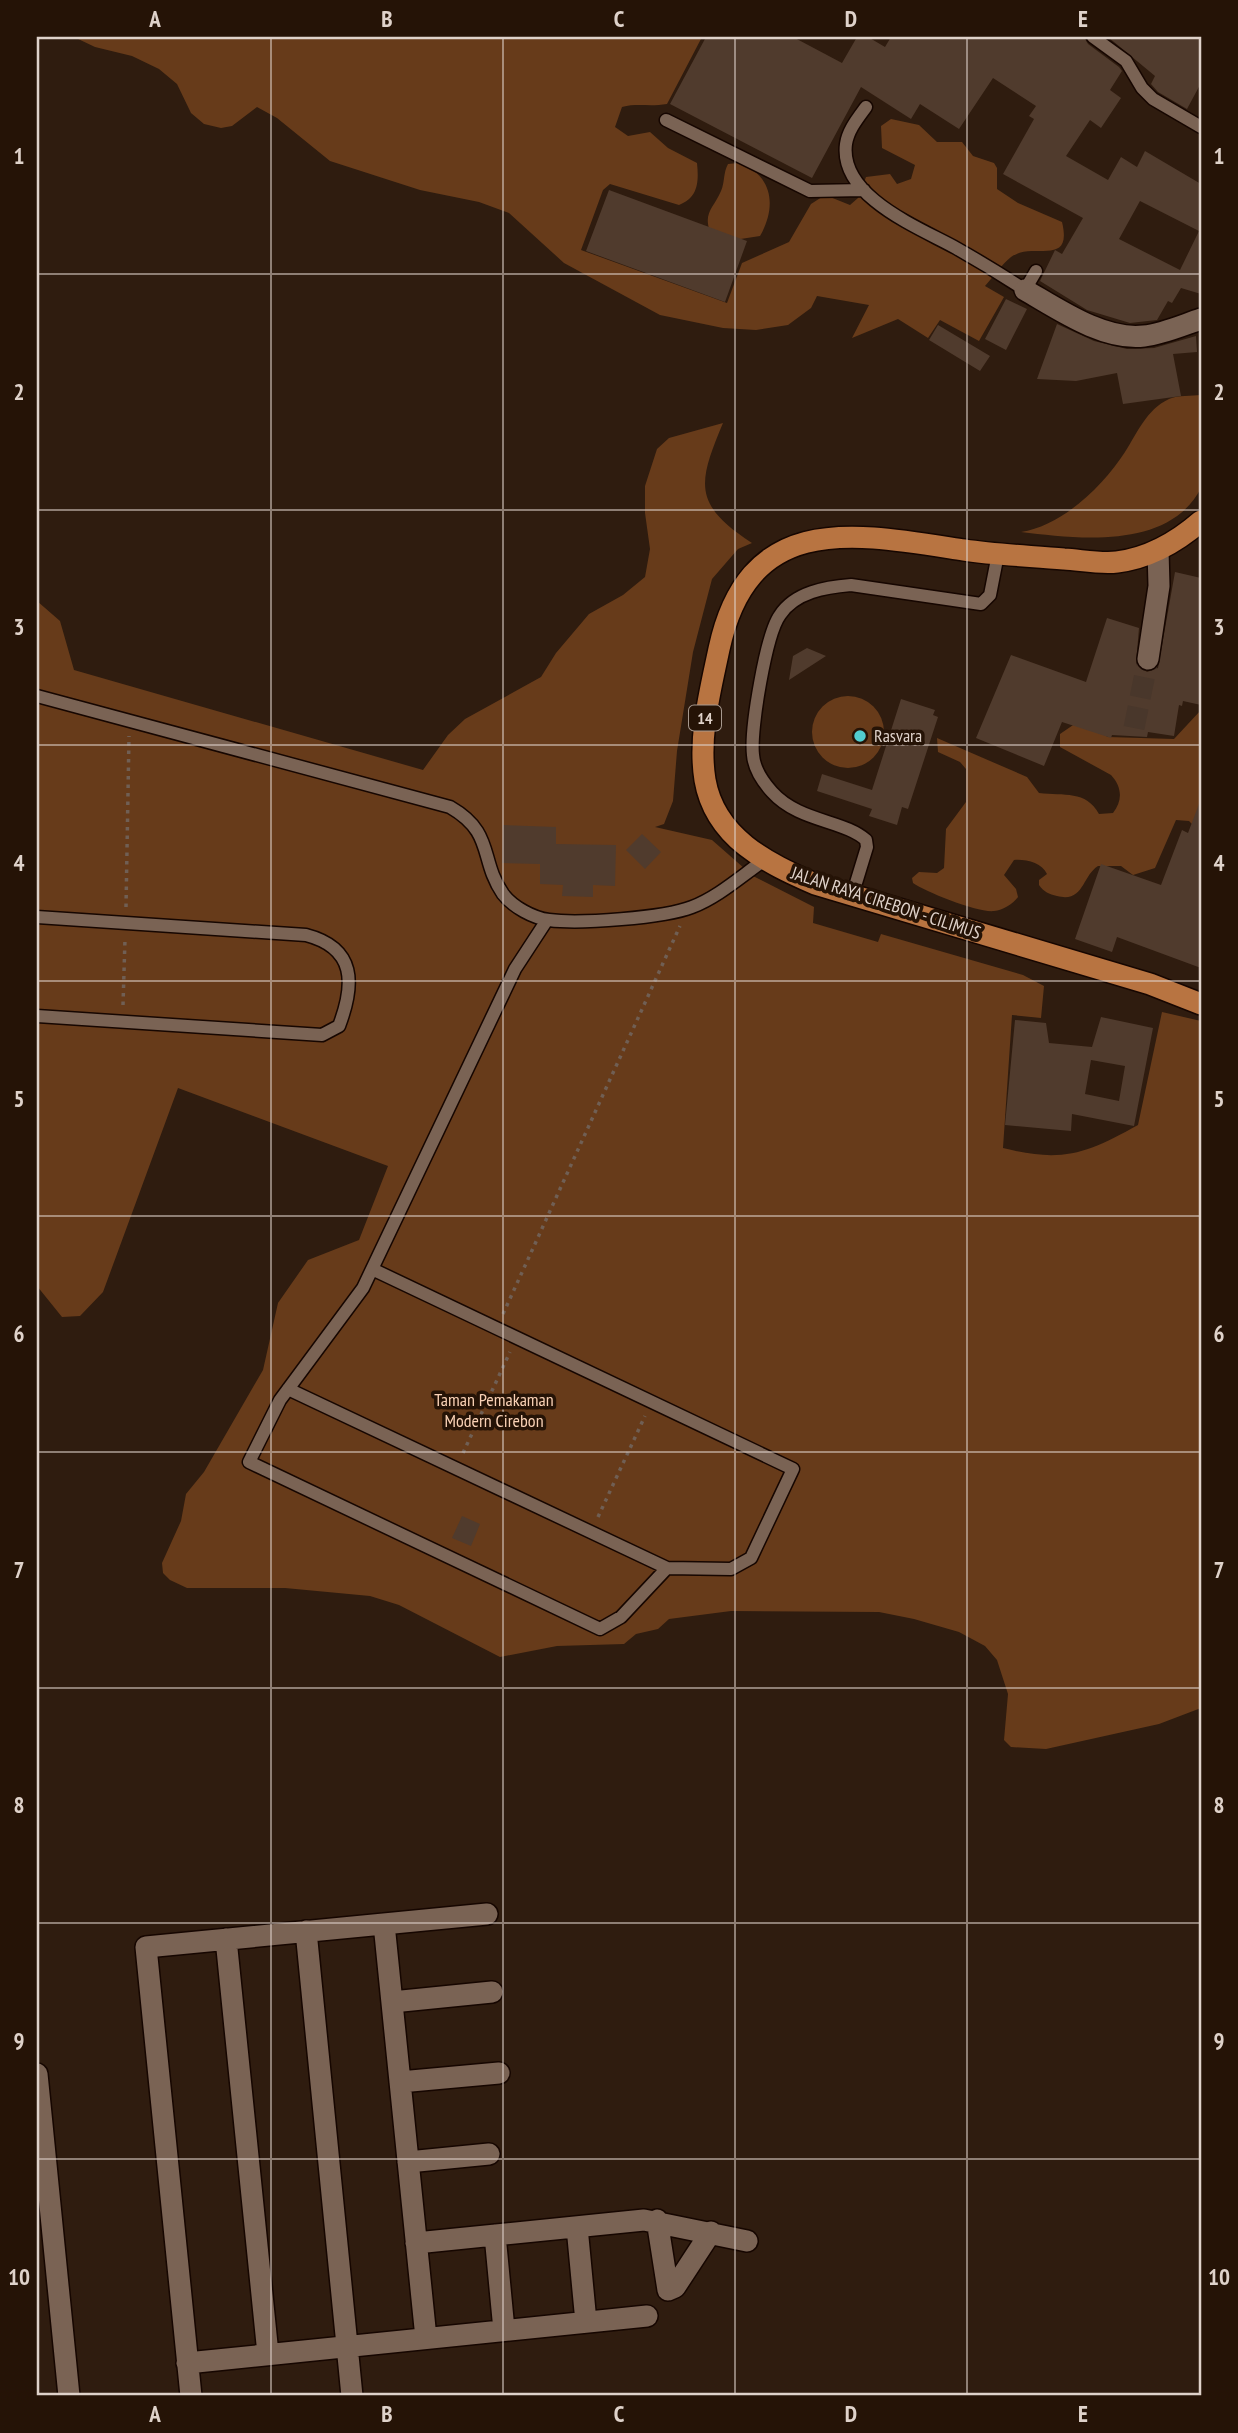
<svg xmlns="http://www.w3.org/2000/svg" width="1238" height="2433" font-family="'PT Sans Narrow',sans-serif">
<rect width="100%" height="100%" fill="#2f1c0f"/>
<path fill="#673b1a" d="M74,37h628l-35,67c-17,3 -30,-1 -45,3l-7,20 13,9 22,-4 18,16 29,15c2,19 1,35 -18,42l-69,-21 -7,6 -22,60 146,53 15,-40 47,-21 22,-38 14,-9 25,10 8,-7 8,-21 24,-3 7,10 14,-5 4,-14 -33,-17 -1,-22 10,-7 28,6 18,17h25l11,14 21,7 3,5v21l21,14 44,19c11,46 -29,19 -51,35 -9,7 -18,20 -26,29l19,11 -25,44 -39,-21 -12,18 -30,-19 -46,19 17,-33 -52,-9 -6,12 -23,17 -32,5 -33,-2 -63,-13 -96,-52 -55,-50 -30,-11 -59,-12 -90,-29 -53,-43 -20,-11 -25,19 -11,2 -17,-4 -13,-11 -14,-29 -18,-15 -27,-13 -37,-9z
M738,163c35,11 39,44 22,73l-26,4 -24,-8c-7,-20 4,-24 11,-41 4,-9 2,-18 7,-27z
M1201,395v93c-32,62 -122,51 -180,44 41,-6 82,-46 104,-80 13,-20 21,-42 44,-53 9,-4 23,-3 32,-4z
M723,423c-25,60 -31,81 29,120l-14,6 -26,30 -19,73 -16,99 -4,50 -9,23 -9,3 57,13 41,36 61,31 -1,16 65,19 3,-8 142,41 21,11 -3,32 -29,-3 -9,133c59,15 83,6 135,-23l24,-113 39,9v687l-42,16 -113,25 -35,-2 -7,-7 4,-46 -11,-34 -12,-14 -26,-14 -45,-13 -35,-7 -148,-1 -62,8 -11,10 -22,5 -12,10 -67,2 -57,11 -101,-52 -29,-9 -85,-8h-98l-17,-8 -7,-7 -1,-10 19,-42 5,-27 18,-22 59,-102 15,-67 30,-43 51,-20 29,-74 -210,-78 -75,204 -23,24 -18,1 -25,-31v-685l23,20 14,49 349,100 25,-35 17,-16 76,-42 15,-24 33,-39 34,-19 22,-18 5,-28 -5,-36v-27l12,-37 12,-11z
M812 732a36 36 0 1 1 72 0a36 36 0 1 1-72 0Z
M1201,710v116l-5,2 -7,-7 -13,-1 -21,48 -22,7 -12,-9h-23c-16,10 -14,37 -41,30 -8,-2 -13,-4 -18,-11v-5l8,-6c-5,-11 -21,-15 -33,-14l-10,15 12,14 2,8c-5,7 -15,13 -24,14 -16,2 -68,-19 -81,-28l-1,-5 7,-6 18,1 7,-5 2,-39 20,-27v-33l-6,-7 -22,-10 -1,-14 90,39 12,16c25,3 47,-3 60,21l14,-1c10,-13 9,-26 -2,-38l-51,-28v-13l19,-13 29,16 66,2z"/>
<path fill="#503b2d" fill-rule="evenodd" d="M706,37h87l49,26 15,-26h11l17,10 6,-10h193l4,7 31,23 3,4 -12,19 11,8 -20,30 -11,-8 -24,36 42,24 13,-23 16,10 8,-16 56,33v110l-20,-6 -9,15 -4,-2 -11,19 -27,3 -43,-13 -47,-29 15,-31 7,4 21,-36 -80,-44 31,-55 -5,-3 7,-10 -43,-28 -34,51 -39,-25 -9,15 -50,-32 -49,91 -142,-74zM1140,201l59,30 -19,39 -61,-31z
M1108,37h93v46l-14,26 -29,-17 -7,-8 4,-8z
M609,190l138,51 -22,61 -139,-51z
M1006,299l21,10 -21,41 -21,-11z
M1057,324l37,17 33,8 27,-1 42,-12 1,16 -24,2 8,42 -58,8 -6,-31 -41,8 -39,-2z
M938,325l52,31 -10,15 -51,-31z
M1175,572l26,6v127l-18,-4 -1,5 -3,-1 -5,31 -26,-4 -1,5 -35,-2 -1,3 -49,-16 -18,44 -68,-28 35,-83 75,27 21,-64 32,10 -3,36 11,8 11,-4z
M807,648l19,8 -37,24 4,-24z
M901,699l34,11 -2,5 5,2 -30,92 -6,-2 -5,18 -28,-9 3,-7 -55,-18 5,-17 50,16z
M1199,804l2,164 -84,-31 -5,15 -37,-13 26,-75 60,21 21,-55 6,3z
M503,825l53,2v17l60,1 -1,41 -22,-1v12l-31,-1 1,-11 -23,-1v-20l-38,-1z
M642,834l19,18 -16,17 -19,-19z
M1101,1017l52,11 -19,98 -62,-12 -1,17 -66,-6 10,-105 31,3 3,20 43,4zM1091,1060l34,6 -6,35 -34,-7z
M462,1516l18,8 -9,22 -19,-8z"/>
<g fill="none" stroke-linecap="round" stroke-linejoin="round">
<path stroke="#49372b" stroke-width="21" stroke-dasharray="21 10" stroke-linecap="butt" d="M1134,728l14,-69"/>
<g stroke="#160600" stroke-width="15">
<path id="service" d="M1093,37l33,24 16,27 11,11 48,28
M866,107c-8,11 -18,23 -20,37 -7,53 74,84 110,104 23,13 46,27 69,42l11,-19
M666,120l144,71 54,-1
M37,696l413,111c45,26 29,52 53,87 10,13 30,24 46,26 30,4 115,-2 143,-13 26,-10 48,-30 71,-46
M852,896l15,-49 -1,-7c-22,-20 -67,-18 -94,-48 -9,-10 -18,-24 -19,-37 -3,-25 13,-121 27,-140 15,-23 46,-28 71,-30l130,19 9,-9 8,-41
M37,917l269,18c50,13 49,49 33,91l-17,9 -285,-19
M547,920l-32,49 -152,319 -83,112 -31,62 351,167 21,-12 46,-49
M288,1389l379,179 64,1 20,-11 42,-89 -421,-200"/>
</g>
<g stroke="#160600" stroke-width="24">
<path id="minor" d="M1025,290c33,19 79,51 119,46 19,-2 39,-11 57,-17
M1148,659l11,-73 -1,-36
M384,1924l42,414
M306,1931l46,465
M226,1939l42,415
M392,2002l100,-10
M37,2074l32,322
M400,2082l99,-9
M408,2162l81,-8
M657,2220l11,70 7,-3 36,-55
M577,2227l9,95
M495,2235l9,95
M416,2243l228,-23 103,21
M187,2363l460,-47
M191,2396l-45,-449 341,-33"/>
</g>
<g stroke="#160600" stroke-width="24">
<path id="trunk" d="M1201,521c-23,20 -52,37 -84,41 -17,2 -36,-2 -53,-3 -33,-3 -67,-4 -100,-9 -110,-17 -215,-40 -245,99 -9,43 -21,88 -14,131 10,58 62,83 110,104l335,100 51,20"/>
</g>
<path stroke="#705f54" stroke-width="3.5" stroke-dasharray="3.5 5" stroke-linecap="butt" d="M126,907l3,-171
M123,1005l2,-66
M503,1314l177,-388
M463,1453l47,-101
M598,1517l47,-101"/>
<use href="#service" stroke="#7a6354" stroke-width="12"/>
<use href="#minor" stroke="#7a6354" stroke-width="21"/>
<use href="#trunk" stroke="#b87441" stroke-width="21"/>
</g>
<path fill="none" stroke="#dfd2ca" stroke-width="2" stroke-opacity="0.55" d="M271,37v2359M503,37v2359M735,37v2359M967,37v2359M37,274h1164M37,510h1164M37,745h1164M37,981h1164M37,1216h1164M37,1452h1164M37,1688h1164M37,1923h1164M37,2159h1164"/>
<circle fill="#52cdcf" stroke="#251306" stroke-width="2.5" cx="860" cy="736" r="7"/>
<g text-anchor="middle" stroke-width="7" stroke-linejoin="round" paint-order="stroke">
<rect fill="#251306" stroke="#a7998f" stroke-width="2" x="689" y="705.5" width="32" height="25" rx="5"/>
<g font-size="16" font-weight="bold" fill="#dfd2ca">
<text x="705" y="724">14</text>
</g>
<g font-size="18" fill="#dfd2ca" stroke="#251306" text-anchor="start">
<text x="874" y="742">Rasvara</text>
</g>
<g font-size="18" fill="#dfd2ca" stroke="#251306">
<text transform="translate(886 903) rotate(18)" y="6">JALAN RAYA CIREBON - CILIMUS</text>
</g>
<g font-size="18" fill="#fad2b6" stroke="#251306">
<text x="494" y="1406">Taman Pemakaman<tspan x="494" dy="21">Modern Cirebon</tspan></text>
</g>
</g>
<rect width="1238" height="2433" fill="none" stroke="#251306" stroke-width="77"/>
<rect x="38" y="38" width="1162" height="2356" fill="none" stroke="#dfd2ca" stroke-width="2.5"/>
<g font-size="23" text-anchor="middle" font-weight="bold" fill="#dfd2ca">
<text x="155" y="27">A</text>
<text x="387" y="27">B</text>
<text x="619" y="27">C</text>
<text x="851" y="27">D</text>
<text x="1083" y="27">E</text>
<text x="19" y="164">1</text>
<text x="1219" y="164">1</text>
<text x="19" y="400">2</text>
<text x="1219" y="400">2</text>
<text x="19" y="635">3</text>
<text x="1219" y="635">3</text>
<text x="19" y="871">4</text>
<text x="1219" y="871">4</text>
<text x="19" y="1107">5</text>
<text x="1219" y="1107">5</text>
<text x="19" y="1342">6</text>
<text x="1219" y="1342">6</text>
<text x="19" y="1578">7</text>
<text x="1219" y="1578">7</text>
<text x="19" y="1813">8</text>
<text x="1219" y="1813">8</text>
<text x="19" y="2049">9</text>
<text x="1219" y="2049">9</text>
<text x="19" y="2285">10</text>
<text x="1219" y="2285">10</text>
<text x="155" y="2422">A</text>
<text x="387" y="2422">B</text>
<text x="619" y="2422">C</text>
<text x="851" y="2422">D</text>
<text x="1083" y="2422">E</text>
</g>
</svg>
